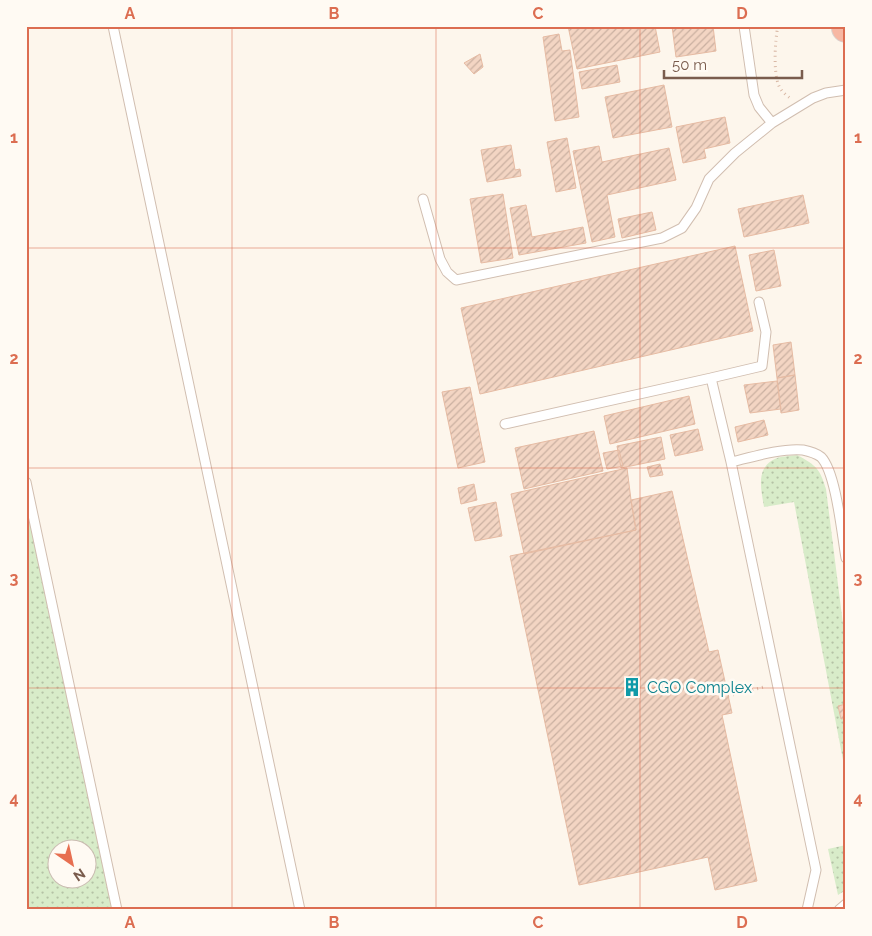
<svg xmlns="http://www.w3.org/2000/svg" width="872" height="936" font-family="Raleway,sans-serif">
<defs>
<pattern id="grass-dots" width="8" height="8" patternUnits="userSpaceOnUse" patternTransform="scale(1.25)"><rect width="8" height="8" fill="#d8ecc9"/><path d="M2 2h.1M6 6h.1" fill="none" stroke="#b4c2a5" stroke-width="1.8" stroke-linecap="round"/></pattern>
<pattern id="building-hatch" width="6" height="6" patternUnits="userSpaceOnUse" patternTransform="scale(1.25)"><rect width="6" height="6" fill="#f3d5c3"/><path d="M-1 1l2-2M0 6l6-6M5 7l2-2" fill="none" stroke="#cab0a1"/></pattern>
</defs>
<rect width="100%" height="100%" fill="#fdf6ec"/>
<path fill="url(#grass-dots)" fill-rule="evenodd" d="M797,455c19,10 23,14 29,34l20,159v128l-52,-274 -30,5c-3,-19 -9,-40 13,-49 6,-2 14,-2 20,-3z
M26,489l88,421h-88zM58,848h30v30h-30z
M846,845v45l-8,5 -10,-46z"/>
<path fill="url(#building-hatch)" stroke="#e6bba3" d="M568,26h87l5,26 -83,17z
M672,26h41l3,25 -40,6z
M559,34l3,17 8,-1 9,67 -24,4 -12,-84z
M480,54l3,13 -9,7 -10,-11z
M617,65l3,17 -38,7 -3,-17z
M664,85l8,42 -59,11 -8,-41z
M725,117l5,26 -26,6 2,9 -23,5 -7,-36z
M567,138l9,50 -20,4 -9,-50z
M511,145l4,25 5,-1 1,7 -34,6 -6,-32z
M599,146l3,16 67,-14 7,32 -69,15 8,42 -23,5 -19,-91z
M503,194l10,64 -32,5 -11,-64z
M803,195l6,28 -65,14 -6,-28z
M526,205l6,32 51,-10 3,16 -67,12 -9,-47z
M652,212l4,18 -34,8 -4,-19z
M735,246l18,85 -273,63 -19,-86z
M774,250l7,36 -25,5 -7,-36z
M791,342l4,33 -18,3 -4,-33z
M795,375l4,35 -18,3 -4,-35z
M777,381l4,28 -31,4 -6,-28z
M470,387l15,75 -27,6 -16,-76z
M689,396l6,28 -85,20 -6,-28z
M764,420l4,15 -30,7 -3,-15z
M698,429l5,21 -28,6 -5,-21z
M594,431l9,40 -79,18 -9,-41z
M661,437l4,22 -44,9 -4,-22z
M619,450l4,16 -16,3 -4,-16z
M660,464l3,11 -13,2 -3,-10z
M627,468l4,32 5,30 -112,24 -13,-60z
M474,484l3,16 -16,4 -3,-16z
M672,491l37,161 9,-2 14,63 -10,2 35,166 -42,9 -7,-33 -129,28 -69,-329 126,-26 -5,-30z
M496,502l6,34 -27,5 -7,-33z
M846,704v14l-5,1 -3,-13z"/>
<g fill="none" stroke-linecap="round" stroke-linejoin="round">
<g stroke="#d1beb0" stroke-width="11">
<path id="lane" d="M113,26l187,884
M744,26l10,69 5,12 13,16
M423,199l17,60 7,13 9,8 206,-42 20,-10 14,-20 13,-29 26,-26 37,-30 41,-25 13,-5 20,-3
M711,378l51,-12 4,-34 -7,-30
M505,424l206,-46 20,84
M26,482l91,428
M807,910l9,-40 -85,-408c21,-5 51,-14 72,-12 5,1 14,4 18,7 15,15 21,78 25,101
M839,910l7,-6"/>
</g>
<g stroke="#dad1cd" stroke-width="30">
<path id="highway" d="M846,26v2"/>
</g>
<path stroke="#d9b8a5" stroke-width="3" stroke-dasharray="1 4" stroke-linecap="butt" d="M778,26c-3,14 -5,47 1,60 2,5 7,9 11,12
M728,696l36,-9"/>
<use href="#lane" stroke="#fff" stroke-width="9"/>
<use href="#highway" stroke="#f7b7a3" stroke-width="28"/>
</g>
<path fill="none" stroke="#dc6d51" stroke-width="1" stroke-opacity="0.55" d="M232,26v884M436,26v884M640,26v884M26,248h820M26,468h820M26,688h820"/>
<defs>
<g id="building-bare" transform="scale(1.5)"><path d="M-4-6H4V6H1V3H-1V6H-4ZM-2.5-4.3h1.7v1.8h-1.7ZM.8-4.3h1.7v1.8H.8ZM-2.5-1h1.7V.8h-1.7ZM.8-1h1.7V.8H.8Z" fill="#0f9aa8" stroke="#fffaf3" stroke-width="2.5" paint-order="stroke"/></g>
</defs>
<g fill-rule="evenodd">
<use href="#building-bare" x="632" y="687"/>
</g>
<g text-anchor="middle" stroke-width="5" stroke-linejoin="round" paint-order="stroke">
<g font-size="16" fill="#0d838f" stroke="#fffaf3" text-anchor="start">
<text x="647" y="693">CGO Complex</text>
</g>
</g>
<rect width="872" height="936" fill="none" stroke="#fffaf3" stroke-width="55"/>
<g transform="translate(72 864) rotate(146)"><circle r="24" fill="#fffaf3" stroke="#cabbb1"/>
<path d="M0-4L9 19L0 12L-9 19Z" fill="#e76f51"/>
<text y="-8" font-size="14" font-weight="bold" text-anchor="middle" fill="#7a5c4d">N</text>
</g>
<path d="M664 70v8h138v-8" fill="none" stroke="#7a5c4d" stroke-width="2.5"/>
<text x="672" y="70" font-size="15" fill="#7a5c4d" stroke="#fffaf3" stroke-width="4" paint-order="stroke">50 m</text>
<rect x="28" y="28" width="816" height="880" fill="none" stroke="#dc6d51" stroke-width="2"/>
<g font-size="16" text-anchor="middle" font-weight="bold" fill="#dc6d51">
<text x="130" y="19">A</text>
<text x="334" y="19">B</text>
<text x="538" y="19">C</text>
<text x="742" y="19">D</text>
<text x="14" y="143">1</text>
<text x="858" y="143">1</text>
<text x="14" y="364">2</text>
<text x="858" y="364">2</text>
<text x="14" y="584">3</text>
<text x="858" y="584">3</text>
<text x="14" y="804">4</text>
<text x="858" y="804">4</text>
<text x="130" y="928">A</text>
<text x="334" y="928">B</text>
<text x="538" y="928">C</text>
<text x="742" y="928">D</text>
</g>
</svg>
